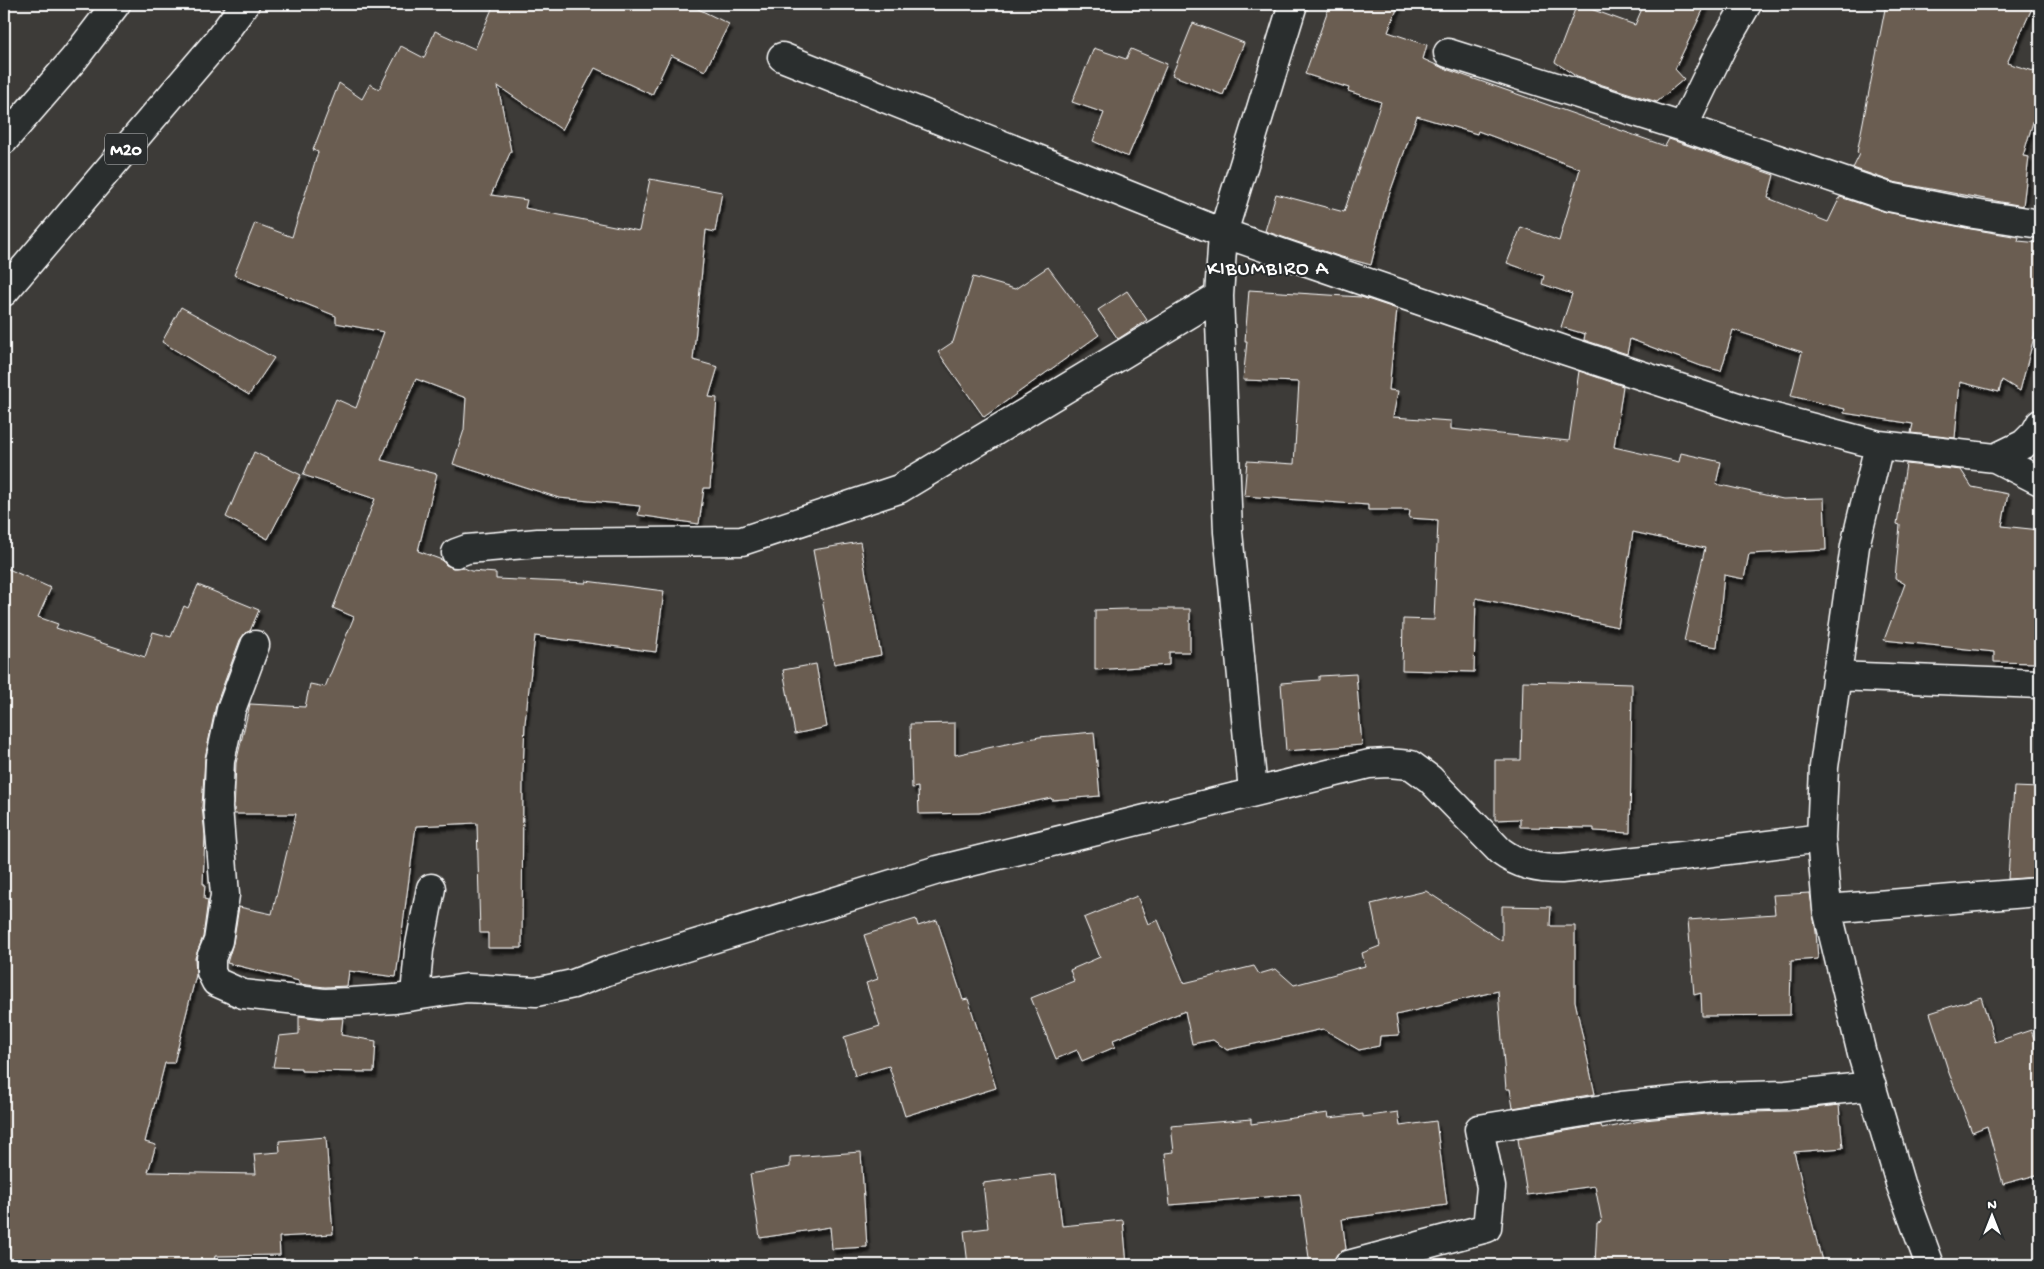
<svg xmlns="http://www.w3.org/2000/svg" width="2044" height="1269" font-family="'Gochi Hand',sans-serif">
<defs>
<filter id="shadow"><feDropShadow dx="3" dy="5.5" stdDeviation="1" flood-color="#0009"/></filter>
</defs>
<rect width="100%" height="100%" fill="#3d3b38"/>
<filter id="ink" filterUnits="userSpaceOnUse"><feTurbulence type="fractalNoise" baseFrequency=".02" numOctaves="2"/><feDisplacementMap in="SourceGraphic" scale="10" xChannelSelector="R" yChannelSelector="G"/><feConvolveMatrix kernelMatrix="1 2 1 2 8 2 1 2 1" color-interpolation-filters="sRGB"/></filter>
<g filter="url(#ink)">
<path fill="#6a5d51" stroke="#fff" filter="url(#shadow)" d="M494,4h194l41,20 -24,47 -34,-16 -19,40 -57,-27 -33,62 -64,-44 13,65 -20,44 36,5 -2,8 114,23 11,-52 72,13 -7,40 -9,-2 -13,130 25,7 -9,30 8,1 -7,90h-6l-5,36 -61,-9 2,-9 -81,-8 -106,-34 11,-34 2,-32 -50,-19 -35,81 56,14 -19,77 24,9 4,5 7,3 9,-1 9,4 25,2v6l90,4v-2l78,10 -8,61 -121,-16 -10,87 -2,48 -1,177h-34v-15h-8l-3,-110 -61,3 -20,151 -47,-6 -2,15 -22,1 -26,-3v-3l-72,-18 6,-20 6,-36 33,7 24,-100h-62l2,-51 14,-59 55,3 5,-23 15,3 29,-70 -21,-9 42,-109 -72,-24 33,-76 20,9 28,-76 -48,-9v-7l-102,-41 21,-52 37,14 26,-85 -5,-2 26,-67 23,16 8,-15 9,5 22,-43 23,12 11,-27 40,18z
M1330,4h69l-11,28 39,13 -4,14 20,9 222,78 4,-7 105,36 -6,23 60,24 12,-25 46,15 85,17 48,8 -1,4 22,2v71l-20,77 -18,-11 -3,12 -39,-10 -5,56 -44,-5 2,-9 -69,-11 1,-4 -54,-13 11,-44 -69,-22 -12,41 -20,-5 -71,-27 -3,15 -43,-14 1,-6 -24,-7 11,-33 -30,-10 2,-8 -37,-13 14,-36 38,14 21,-72 -102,-38 -1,3 -60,-18 -31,88 -15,61 -33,-9 -73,-25 11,-37 68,18 37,-110 -33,-11 1,-3 -44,-14z
M1577,4l58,21 9,-21h62l-31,65 9,10 -27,23 -80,-25 -22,-15z
M1886,4h148l-27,59 33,10v25l-17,58 6,1 -6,49 -130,-24 -40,-14 7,-14 -3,-1z
M1193,23l51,20 -21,52 -51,-20z
M1094,48l32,11 5,-10 36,15 -39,93 -35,-16 11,-28 -32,-11z
M1048,267l51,68 -115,82 -46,-65 15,-10 20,-65 42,12z
M1249,290l112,7 36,12 -8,81 9,1 -5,26 58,4v8l118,12 10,-70 44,15 -9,61 65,15 2,-9 40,9 -5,22 67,15 41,-1 2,52 -77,4 -5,25 -20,-4 -7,72 -33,-6 21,-93 -72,-16 -15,95 -142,-29 -2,74 -72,-2 1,-51 31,1 4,-100 -29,-2 1,-8h-42v-5l-124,-9 3,-35 47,3 5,-82 -56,-2 4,-39h-2z
M1127,291l20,29 -29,19 -20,-29z
M181,307l93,51 -25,37 -87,-53z
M254,452l47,23 -33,64 -42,-22z
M1906,464l55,6 11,17 36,7 -6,32 38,4v133l-46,-1v-10l-110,-12 21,-56 -10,-6 5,-53 -3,-1z
M860,542l21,113 -47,9 -21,-114z
M4,567l47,21 -13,29 20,7 -2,4 89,29 8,-25 18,5 13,-31 4,2 10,-23 61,25 -9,21 -5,2 -5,7 -24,65 -11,53 -3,48 3,29 -2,49h2l-1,15 4,1 -5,37 -8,21 1,17 -22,88h-9l-20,79 11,3 -8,27 108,2 -2,-20 26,-2 -1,-11 47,-4 7,97 -54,3 1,18 -65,1 -2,9h-209z
M1126,609h64v43h-21v13l-74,5v-60z
M816,664l11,63 -32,7 -12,-64z
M1356,674l6,71 -76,6 -5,-68 38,-3v-4z
M1523,681l109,3 -2,149 -36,-2v-3l-74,-1v-8l-25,1v-60h26z
M955,723v32l84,-18 55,-5 6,64 -48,4 -1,-2 -72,15 -60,1 -1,-27 -6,1 -2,-64z
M2014,787l26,1v89l-32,2z
M1426,891l76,50v-35l49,1 -1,19h25v75l20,93 -82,14 -3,-19h-4l-8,-98 -102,24 3,20 -19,1 -1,10 -20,4 -36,-21 -96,21 -14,-10 -21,4 -7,-33 -72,29 2,7 -33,14 -5,-11 -21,9 -25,-61 43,-17 -4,-11 30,-13 -16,-39 53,-22 11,28 10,-4 26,63 70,-17 5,8 17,-5 18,16 71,-19 -3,-13 18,-7 -9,-42z
M1810,893l6,39 2,27 -27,2 -1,54 -88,1 -1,-23 -7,2 -6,-75 87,-6 -2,-19z
M916,919l2,7 19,-6 26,80 5,-1 28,89 -91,28 -16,-50 -34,10 -11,-39 36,-11 -14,-43 12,-4 -14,-44z
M1981,997l14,45 36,-12 9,26v118l-37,10 -16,-58 -15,6 -23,-59 -19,-60z
M299,1016l23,3 21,-1 -2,17 35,6 -2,31 -73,-1v-3l-28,-1 6,-31 20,-2z
M1839,1105l4,43 -49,4 29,113h-228l2,-42 5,-1 -7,-36 -68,9 -9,-56 83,-14 1,4 42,-9 73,-7 71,-2z
M1398,1112l2,14 36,-5 11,84 -105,14 4,30 -9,5 -4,11h-23l-10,-71 -130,11 -5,-52 9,-1 -3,-26 80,-7v5l77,-11 1,5 34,-4v3z
M861,1152l6,95 -35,2 -2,-22 -70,11 -10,-64 40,-7v-10z
M1056,1174l6,52 61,-6 4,45h-159l-4,-34 24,-3 -5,-45z"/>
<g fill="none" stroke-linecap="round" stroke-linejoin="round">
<g stroke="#fff" stroke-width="31">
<path id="minor" d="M1448,53l235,74 39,-80 25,-43
M782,57l441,176 344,118 189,62 123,32 116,13 29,-14 11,-11 5,-9
M1683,127l206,70 85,17 66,10
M1879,445l-24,101 -31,221 -3,71 6,71 35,145 38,129 30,82
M1995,458l45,23
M456,553l11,-4 71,-6 204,-2 157,-52 320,-193
M255,645l-24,65 -11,51 -2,46 7,88 -7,46 -7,17v14l5,10 27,12 81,9 26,-1 45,-3 72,-11 69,4 37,-8 34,-13 331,-101 431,-106 19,-1 23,2 19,14 70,72c19,14 37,18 61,18l121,-13 139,-18
M1836,676l204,8
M1253,791l-25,-259 -9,-236 4,-63 70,-229
M1827,909l213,-17
M415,995l4,-45 12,-62
M1348,1265l139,-37 4,-41 -12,-58 142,-23 95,-9 70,-2 86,-9"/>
</g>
<g stroke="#fff" stroke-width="31">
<path id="motorway" d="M4,140l70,-81 42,-55
M4,292l213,-250 28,-38"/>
</g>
<use href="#minor" stroke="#2a2d2e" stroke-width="28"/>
<use href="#motorway" stroke="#2a2d2e" stroke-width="28"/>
</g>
</g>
<g text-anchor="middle" stroke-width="4" stroke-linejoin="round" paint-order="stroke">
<rect fill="#2a2d2e" stroke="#bfc0c0" stroke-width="1" x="105" y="133.5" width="42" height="31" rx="4"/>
<g font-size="18" font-weight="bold" fill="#fff">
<text x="126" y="155">M20</text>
</g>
<g font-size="21" letter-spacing="1" fill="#fff" stroke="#2a2d2e">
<text x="1268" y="274">KIBUMBIRO A</text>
</g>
</g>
<rect width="2044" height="1269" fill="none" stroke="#2a2d2e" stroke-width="20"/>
<rect x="10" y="10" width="2024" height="1249" fill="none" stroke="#fff" stroke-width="2" filter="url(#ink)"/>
<g transform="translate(1992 1216)" stroke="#2a2d2e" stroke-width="4" paint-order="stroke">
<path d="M0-4L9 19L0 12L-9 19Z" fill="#ffffff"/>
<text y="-8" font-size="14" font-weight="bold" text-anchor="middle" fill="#ffffff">N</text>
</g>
</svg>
